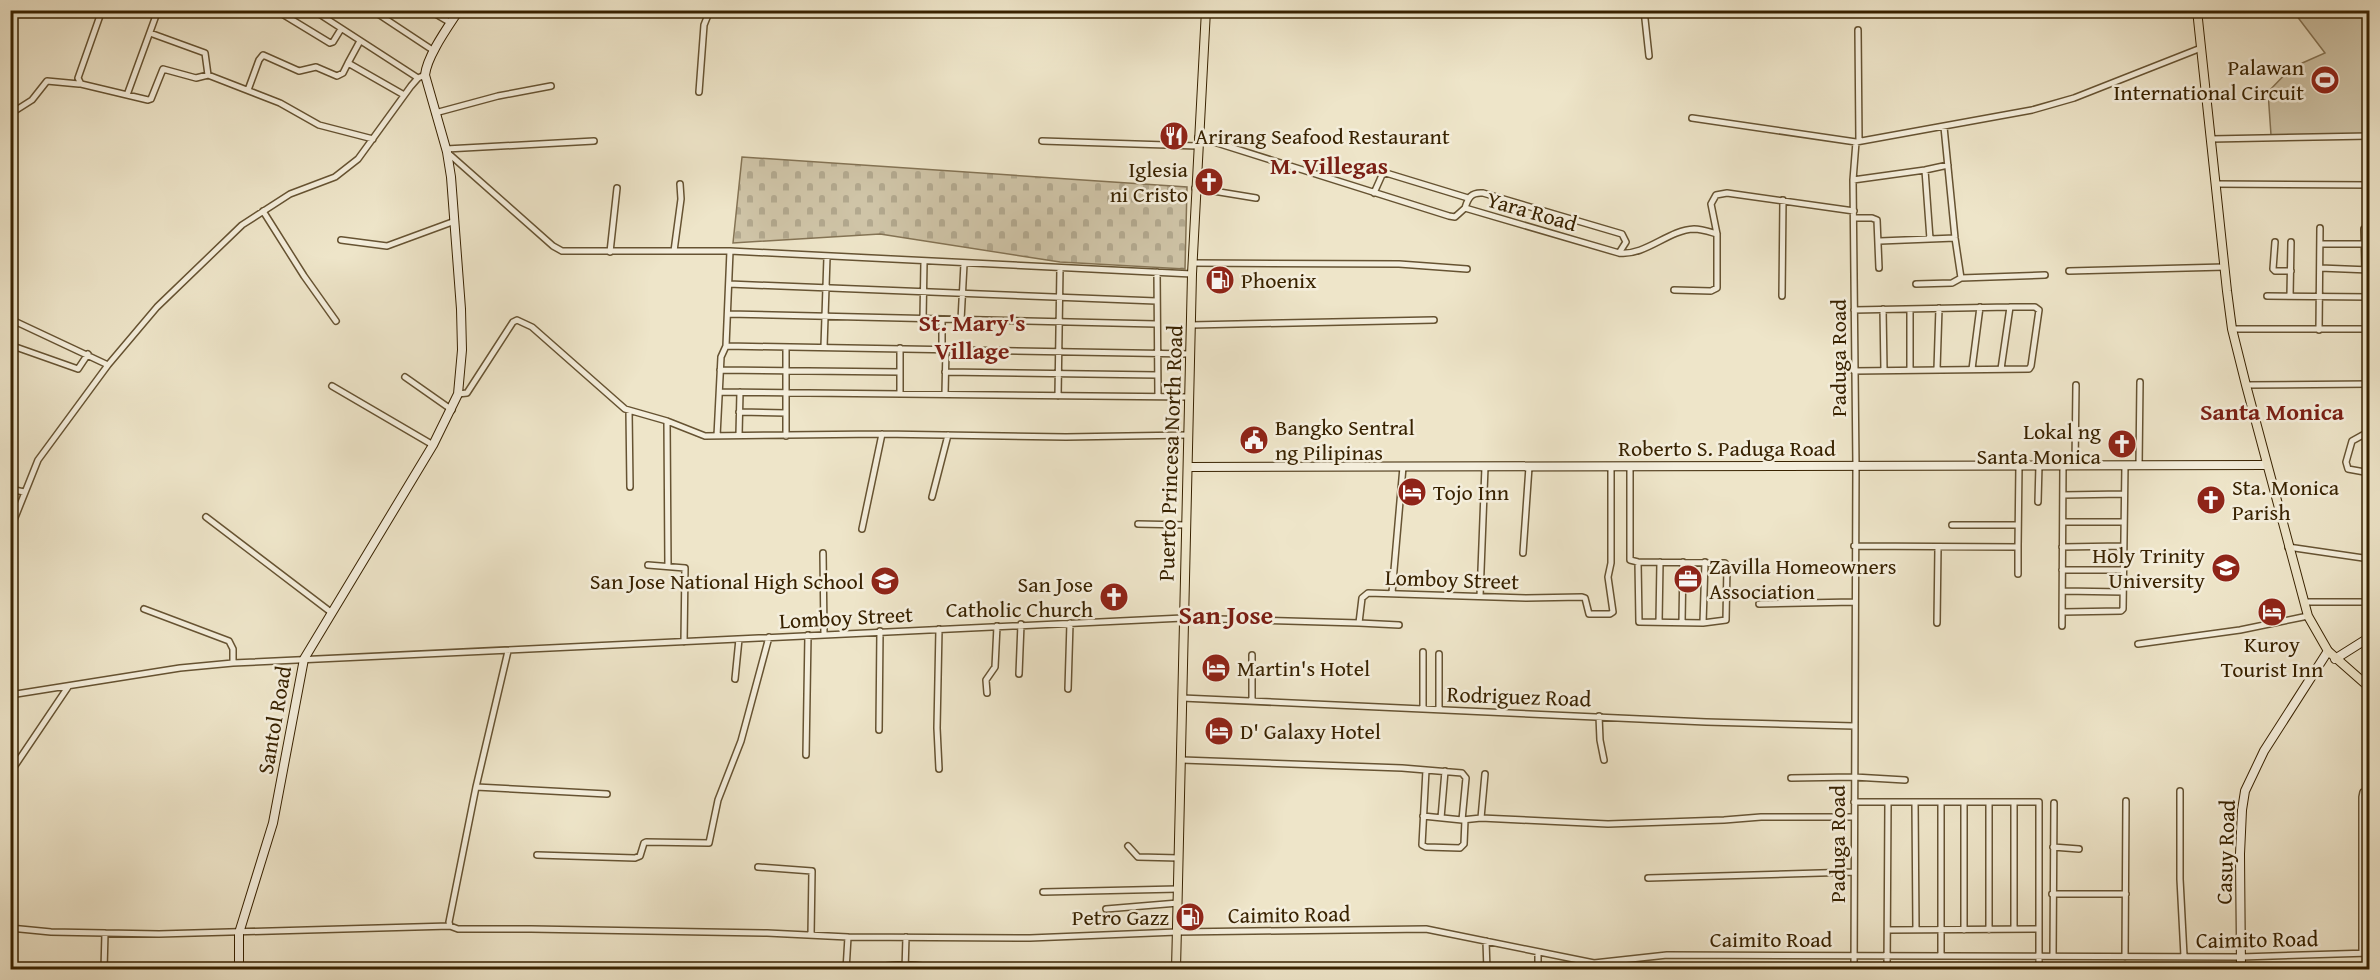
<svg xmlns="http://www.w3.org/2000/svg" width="2380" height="980" font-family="'Gentium Book Plus',serif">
<defs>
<pattern id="cemetery-stones" width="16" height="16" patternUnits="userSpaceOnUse" patternTransform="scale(1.5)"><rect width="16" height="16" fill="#cfc4a7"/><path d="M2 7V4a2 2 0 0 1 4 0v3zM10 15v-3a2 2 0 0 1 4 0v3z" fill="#b2a88e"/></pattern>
</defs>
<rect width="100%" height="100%" fill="#eee5c9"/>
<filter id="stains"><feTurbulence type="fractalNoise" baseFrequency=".00333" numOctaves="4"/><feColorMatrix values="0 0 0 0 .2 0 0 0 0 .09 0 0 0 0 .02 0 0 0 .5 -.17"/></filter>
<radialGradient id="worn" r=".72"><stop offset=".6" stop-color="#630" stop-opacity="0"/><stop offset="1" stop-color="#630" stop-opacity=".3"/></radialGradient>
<path fill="url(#cemetery-stones)" stroke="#847354" stroke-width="1.5" d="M742,157l445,30 -2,82 -125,-7 -180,-28 -147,9z"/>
<path fill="#cfc4a7" stroke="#847354" stroke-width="1.5" d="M2293,11h76v124h-98l-3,-43 23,-24 34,-15z"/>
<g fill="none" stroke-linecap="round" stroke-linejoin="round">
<g stroke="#665332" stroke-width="8">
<path id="street" d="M102,10l-24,68 3,6 67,16 3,-1 12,-30 33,9 12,-3 72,28 39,22 54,14
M284,10v5l46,28 3,-1 8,-13
M313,10l105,68
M372,10l62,41
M429,10l22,13
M1070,10l28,2 7,-2
M1644,10l5,46
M1858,30l1,111
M150,33l55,20 3,22
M360,41l-12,22 56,32
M248,90l11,-30 4,-5 36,16 17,-4 21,9 6,-3 5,-10
M699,92l5,-67 6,-15
M127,95l31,-85
M435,113l63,-17 53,-10
M10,114l22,-14 15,-19 32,3
M1692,118l164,24 176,-32 42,-12 127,-50
M1944,127l11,111 6,40 84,-3
M1198,137l251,79 6,1 10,-9 154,45c27,3 49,-23 75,-24 8,0 16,3 23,5
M2211,139l159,-3
M1042,141l155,5
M446,149l148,-8
M448,153l105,93 9,5h168l462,23
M1925,170l5,69
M1853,180l72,-10 23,-5
M2216,184l154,1
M1195,188l61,10
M1374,193l8,-18 4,-2 82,25
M1465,208c3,-10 6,-16 18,-15l139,41 4,8 -7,11
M263,211l41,65 32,45
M1854,218h18l5,2 2,48
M2364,229l1,41
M341,240l46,6 68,-25
M1880,241l75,-3
M2275,242l-2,27 2,2h16
M2320,244h45
M674,251l7,-52 -1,-15
M610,252l7,-64
M1192,263l207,1 68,5
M2320,268l50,2
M2069,271l156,-4
M1157,272l1,124
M729,284l427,17
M1916,284l36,-1 9,-5
M1674,290l37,1 6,-3v-54l-6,-30 5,-9 11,-2 127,18
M1782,296l1,-96
M2267,296l103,1
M2290,296l1,-54
M1883,309l1,61
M1910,309v60
M1854,310l156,-3h25l4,3 -8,56 -2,3 -175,2
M728,314l428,10
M10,319l98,46
M923,319l1,-57
M961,320l3,-56
M1191,325l243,-5
M2232,329h138
M2319,330l1,-102
M10,345l68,24 10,-15
M726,346l464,8
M786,347v89
M824,347l3,-90
M942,349v-29
M1937,369l2,-61
M1972,369l8,-62
M2001,369l9,-62
M720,370l180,2
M945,372l212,3
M405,377l47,33
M2246,385l124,-1
M332,386l101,59
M720,392l469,5
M458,394l9,-1 46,-71 4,-2 15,7 93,82 42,12 38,15 177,-2 184,3 122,-2
M900,394v-46
M945,394l1,-45
M1058,396l2,-128
M629,411l1,76
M739,412l47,1
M667,421l1,145
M2370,431l-18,10 -6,21 2,7 22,4
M739,435l1,-43
M717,436l4,-79 5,-11 4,-95
M2075,465l1,-80
M2139,465l1,-83
M1630,467v93l8,2 87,1 2,3 -1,54 -23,3 -64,-1 -1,-60
M10,489l14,3
M2063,495l61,-1
M932,497l16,-62
M2038,502l1,-37
M206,517l126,96
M2063,522h60
M1138,524l48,1
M1952,525h66
M862,529l20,-95
M10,530l28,-70 70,-95 49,-58 85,-82 48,-31 45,-17 23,-18 53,-73 7,-8 7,-3
M1854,546l164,1 1,-82
M2018,547v27
M2062,547l61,-1
M2288,547l82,12
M823,553l1,81
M1523,553l6,-86
M648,565l37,3 -1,74
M2062,570h61
M2063,591l60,1
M1392,593l11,-126
M1480,596l5,-129
M2304,602h66
M1759,604l95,-2
M144,609l85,32 4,8v14
M2063,612l58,-1 2,-2 2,-144
M1659,622l1,-60
M1682,622l1,-60
M1359,623l40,2
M1703,623l2,-61
M1937,623l1,-76
M2062,626l1,-161
M939,629l-2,99 2,41
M2138,644l102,-14 68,-14
M508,651l-32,136 -27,135 1,4 8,3h73l236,4 81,4 182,1 147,-6 249,-3 168,34 73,-8 574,2 129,-4
M1423,652v56
M1252,655v46
M1019,674l2,-50
M735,679l4,-40
M1068,689l2,-66
M987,693l-1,-13 9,-13 2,-41
M10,695l170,-27 53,-5 950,-45 176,5 3,-25 6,-5 158,5 56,-1 3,1 4,16h21l3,-2 -5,-35 3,-14v-96
M1182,698l524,24 148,4
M1439,709v-55
M1599,716l1,24 4,20
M879,730l1,-99
M806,755l2,-120
M1182,760l220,8 60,5 4,5 -4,42
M1426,770l-4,75 4,2 34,1 4,-4 1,-24
M10,773l58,-86
M1791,778l63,-1 51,3
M476,787l131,7
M2180,791v88l4,77
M1854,802h185v168
M1915,802l1,128
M1941,802v154
M1964,802v128
M1989,803v127
M2014,803v126
M1423,816l39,4 19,-2 127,6 116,-4 37,-3h92
M1441,818l4,-47
M1481,818l4,-44
M1128,846l10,11 41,1
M2053,847l26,2
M537,855l98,3 5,-2 4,-13 2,-1 63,1 9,-43 23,-59 28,-104
M758,867l54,4 -1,64
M1648,878l206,-6
M1043,892l135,-3
M2052,894h74
M1106,909l72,-6
M10,928l41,4 108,2 291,-8
M1888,930l151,-1
M1486,941l1,29
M2362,953v-156l1,-5 7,-1
M2053,956l1,-153
M2125,957l1,-156
M104,970l1,-37
M846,970l2,-33
M874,970c8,-7 52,-7 60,0
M905,970l1,-33
M1538,970v-18
M1854,970l2,-504 -3,-286 3,-38
M1887,970l1,-168"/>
</g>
<g stroke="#382200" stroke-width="10">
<path id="secondary" d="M1188,467l1079,-2
M2335,659l35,-22
M239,970v-37l34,-110 31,-164 129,-214 25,-51 4,-44 -1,-41 -10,-132 -4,-25 -22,-77c2,-19 23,-48 34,-65
M2241,970l-1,-116 2,-44 3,-19 19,-40 64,-100"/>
</g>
<g stroke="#382200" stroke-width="10">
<path id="primary" d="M2197,10l30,281 5,38 14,56 62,231 20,35 42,37
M1176,970l16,-696 14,-264"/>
</g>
<use href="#street" stroke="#f4eedc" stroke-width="5"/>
<use href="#secondary" stroke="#f4eedc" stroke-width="8"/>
<use href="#primary" stroke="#eee5c9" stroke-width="8"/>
</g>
<defs>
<g id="stadium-disc" transform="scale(1.5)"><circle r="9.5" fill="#8f2418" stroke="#f4eedc"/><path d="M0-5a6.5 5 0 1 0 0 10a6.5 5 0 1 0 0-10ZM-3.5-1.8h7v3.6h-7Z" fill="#fff"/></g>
<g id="restaurant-disc" transform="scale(1.5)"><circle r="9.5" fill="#8f2418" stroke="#f4eedc"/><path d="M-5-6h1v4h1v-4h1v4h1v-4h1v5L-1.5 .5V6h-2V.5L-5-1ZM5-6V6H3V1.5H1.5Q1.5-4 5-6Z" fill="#fff"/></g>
<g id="church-disc" transform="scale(1.5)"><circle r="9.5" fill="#8f2418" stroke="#f4eedc"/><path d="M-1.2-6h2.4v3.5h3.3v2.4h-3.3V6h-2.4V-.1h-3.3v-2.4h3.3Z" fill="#fff"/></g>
<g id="fuel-disc" transform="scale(1.5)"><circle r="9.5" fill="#8f2418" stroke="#f4eedc"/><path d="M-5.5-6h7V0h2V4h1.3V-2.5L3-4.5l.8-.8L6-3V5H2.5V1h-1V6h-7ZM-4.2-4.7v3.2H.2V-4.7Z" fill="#fff"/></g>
<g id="civic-disc" transform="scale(1.5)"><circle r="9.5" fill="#8f2418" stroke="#f4eedc"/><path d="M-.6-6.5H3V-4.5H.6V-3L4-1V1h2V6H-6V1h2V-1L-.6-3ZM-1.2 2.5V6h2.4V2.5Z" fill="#fff"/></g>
<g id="hotel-disc" transform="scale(1.5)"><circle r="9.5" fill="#8f2418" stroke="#f4eedc"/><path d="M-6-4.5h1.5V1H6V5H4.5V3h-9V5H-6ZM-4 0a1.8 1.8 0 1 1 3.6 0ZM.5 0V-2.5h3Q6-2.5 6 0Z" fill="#fff"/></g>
<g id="university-disc" transform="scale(1.5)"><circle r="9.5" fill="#8f2418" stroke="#f4eedc"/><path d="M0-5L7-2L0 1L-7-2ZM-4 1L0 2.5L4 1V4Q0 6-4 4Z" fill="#fff"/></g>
<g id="office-disc" transform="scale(1.5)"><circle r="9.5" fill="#8f2418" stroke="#f4eedc"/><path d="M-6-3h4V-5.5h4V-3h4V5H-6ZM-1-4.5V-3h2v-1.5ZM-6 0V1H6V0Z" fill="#fff"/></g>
<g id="school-disc" transform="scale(1.5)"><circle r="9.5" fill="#8f2418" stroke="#f4eedc"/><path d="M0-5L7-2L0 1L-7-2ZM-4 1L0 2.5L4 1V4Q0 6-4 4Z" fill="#fff"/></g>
</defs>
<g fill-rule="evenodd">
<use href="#stadium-disc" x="2325" y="80"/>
<use href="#restaurant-disc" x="1174" y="136"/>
<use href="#church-disc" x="1209" y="182"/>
<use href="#fuel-disc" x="1220" y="280"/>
<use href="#civic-disc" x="1254" y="440"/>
<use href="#church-disc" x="2122" y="444"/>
<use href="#hotel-disc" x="1412" y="492"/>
<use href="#church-disc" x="2211" y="500"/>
<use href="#university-disc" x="2226" y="568"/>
<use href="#office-disc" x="1688" y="579"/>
<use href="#school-disc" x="885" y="581"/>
<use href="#church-disc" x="1114" y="597"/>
<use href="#hotel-disc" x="2272" y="612"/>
<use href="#hotel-disc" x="1216" y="668"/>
<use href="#hotel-disc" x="1219" y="731"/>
<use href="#fuel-disc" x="1190" y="917"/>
</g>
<g text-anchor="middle" stroke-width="5" stroke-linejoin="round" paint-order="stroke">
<g font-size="22" fill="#382200" stroke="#f4eedc" text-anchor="start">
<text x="2304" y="75" text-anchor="end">Palawan<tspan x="2304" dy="25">International Circuit</tspan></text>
<text x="1195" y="144">Arirang Seafood Restaurant</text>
<text x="1188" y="177" text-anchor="end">Iglesia<tspan x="1188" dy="25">ni Cristo</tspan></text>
<text x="1241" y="288">Phoenix</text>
<text x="1275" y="435">Bangko Sentral<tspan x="1275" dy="25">ng Pilipinas</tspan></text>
<text x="2101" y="439" text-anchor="end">Lokal ng<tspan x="2101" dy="25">Santa Monica</tspan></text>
<text x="2232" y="495">Sta. Monica<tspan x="2232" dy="25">Parish</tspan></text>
<text x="1433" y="500">Tojo Inn</text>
<text x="2205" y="563" text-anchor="end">Holy Trinity<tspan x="2205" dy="25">University</tspan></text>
<text x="1709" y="574">Zavilla Homeowners<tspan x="1709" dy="25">Association</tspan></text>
<text x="864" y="589" text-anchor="end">San Jose National High School</text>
<text x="1093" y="592" text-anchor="end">San Jose<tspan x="1093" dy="25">Catholic Church</tspan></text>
<text x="2272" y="652" text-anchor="middle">Kuroy<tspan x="2272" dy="25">Tourist Inn</tspan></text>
<text x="1237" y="676">Martin's Hotel</text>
<text x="1240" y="739">D' Galaxy Hotel</text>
<text x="1169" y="925" text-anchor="end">Petro Gazz</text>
</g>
<g font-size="22" fill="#382200" stroke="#f4eedc">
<text transform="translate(1532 211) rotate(16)" y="8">Yara Road</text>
<text transform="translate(1838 358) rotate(-90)" y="8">Paduga Road</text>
<text x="1727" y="456">Roberto S. Paduga Road</text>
<text transform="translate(1170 453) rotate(-88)" y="8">Puerto Princesa North Road</text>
<text transform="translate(1452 579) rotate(2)" y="8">Lomboy Street</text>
<text transform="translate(846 617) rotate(-3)" y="8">Lomboy Street</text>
<text transform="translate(1519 696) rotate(2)" y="8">Rodriguez Road</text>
<text transform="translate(274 720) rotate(-80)" y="8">Santol Road</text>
<text transform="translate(1837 844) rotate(-90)" y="8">Paduga Road</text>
<text transform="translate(2225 852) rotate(-88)" y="8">Casuy Road</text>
<text transform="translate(1289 914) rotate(-1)" y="8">Caimito Road</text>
<text x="1771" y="947">Caimito Road</text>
<text transform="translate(2257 939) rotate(-1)" y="8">Caimito Road</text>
</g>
<g font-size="24" font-weight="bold" fill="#7a1f14" stroke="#f4eedc">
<text x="1329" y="174">M. Villegas</text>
<text x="972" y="331">St. Mary's<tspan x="972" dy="28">Village</tspan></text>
<text x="2272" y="420">Santa Monica</text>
</g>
<g font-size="26" font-weight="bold" fill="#7a1f14" stroke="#f4eedc">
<text x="1226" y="624">San Jose</text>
</g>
</g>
<rect width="2380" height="980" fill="none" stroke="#eee5c9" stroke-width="36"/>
<rect x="12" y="12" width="2356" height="956" fill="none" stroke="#382200" stroke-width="3"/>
<rect x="18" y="18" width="2344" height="944" fill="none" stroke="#382200" stroke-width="1.5"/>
<rect width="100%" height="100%" filter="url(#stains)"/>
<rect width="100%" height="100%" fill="url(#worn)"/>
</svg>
